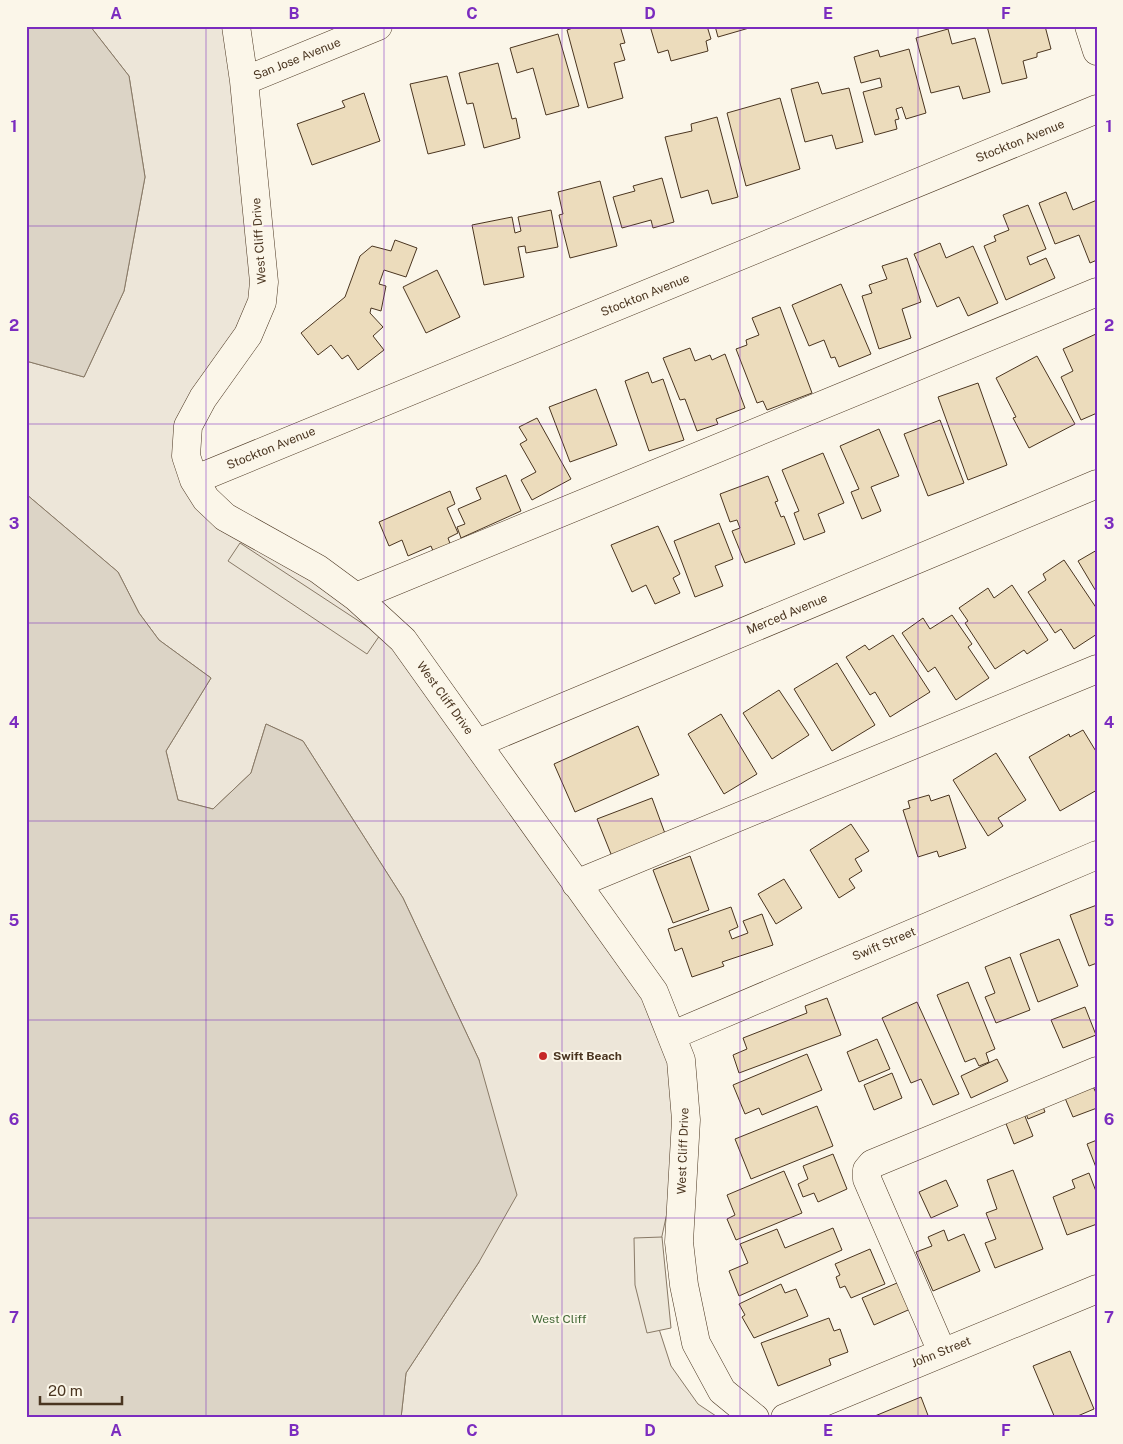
<svg xmlns="http://www.w3.org/2000/svg" width="1123" height="1444" font-family="'Public Sans',sans-serif">
<rect width="100%" height="100%" fill="#fbf6e9"/>
<path fill="#ede6d9" stroke="#887966" d="M90,26h143l27,250 -67,145 -10,59 174,120 270,366 38,82 9,54 -6,106 -9,42v79l12,37 27,38 21,14h-318l5,-45 73,-111v-202l-76,-162 -100,-157 -37,-17 -15,49 -38,36 -35,-9 -12,-49 45,-73 -52,-38 -20,-27 -21,-41 -92,-78v-133l58,16 40,-86 21,-114 -16,-101z"/>
<path fill="#ede7d9" stroke="#887966" d="M240,543l140,92 -13,19 -139,-93z
M662,1237l9,91 -24,5 -12,-48 -1,-47z"/>
<path fill="#dcd4c6" stroke="#887966" d="M26,26h64l39,50 16,101 -21,114 -40,86 -58,-16z
M26,494l92,78 21,41 20,27 52,38 -45,73 12,49 35,9 38,-36 15,-49 37,17 100,157 76,162 38,135 -38,67 -73,111 -5,45h-375z"/>
<path fill="#ecdcbc" stroke="#4a3520" d="M579,26h41l5,17 -5,1 5,16 -11,3 9,35 -35,10 -21,-78z
M650,26h57l4,13 -5,2 2,10 -37,10 -3,-11 -10,3z
M715,26h41l-38,11z
M987,26h58l6,23 -14,4v4l-14,4 4,17 -25,6z
M948,29l4,15 23,-6 15,54 -27,7 -4,-13 -28,7 -15,-55z
M558,34l21,72 -33,9 -13,-47 -16,5 -7,-25z
M909,49l17,64 -20,6 -4,-12 -6,2 3,10 -4,1 2,9 -22,6 -12,-43 19,-5 -2,-9 -19,5 -7,-26 24,-7 2,7z
M498,63l14,56 4,-1 4,20 -36,10 -11,-45 -6,1 -8,-31z
M447,76l18,69 -37,9 -18,-70z
M818,82l4,12 27,-6 14,54 -27,7 -4,-14 -27,7 -14,-53z
M364,93l16,48 -68,24 -15,-41 48,-17 -3,-6z
M780,98l20,71 -54,17 -19,-73z
M717,117l21,80 -26,7 -4,-14 -27,8 -16,-61 27,-6 -1,-7z
M662,178l12,44 -21,6 -2,-8 -29,8 -9,-31 22,-6 -2,-5z
M600,181l17,65 -47,12 -11,-43 4,-1 -5,-22z
M1066,192l7,18 24,-10v60l-7,3 -11,-28 -24,9 -16,-41z
M1028,205l18,44 -19,8 3,8 16,-7 9,20 -49,22 -22,-54 12,-5 -2,-5 15,-6 -6,-15z
M551,210l7,37 -32,6 -1,-7 -7,1 6,30 -40,8 -12,-60 40,-8 3,16 6,-2 -3,-14z
M395,240l22,8 -11,29 -22,-7 -5,14 7,2 -5,25 -10,-3 -1,5 13,14 -10,9 11,14 -26,20 -10,-15 -6,4 -11,-14 -13,10 -17,-22 44,-36 15,-41 12,-10 19,5z
M940,243l6,15 27,-12 25,57 -30,13 -9,-19 -22,10 -23,-53z
M907,258l14,44 -19,7 9,29 -32,11 -17,-53 10,-3 -3,-8 18,-6 -5,-13z
M437,270l23,47 -34,16 -23,-46z
M841,284l30,70 -32,13 -4,-10 -4,1 -7,-18 -15,6 -17,-41z
M780,307l32,86 -45,17 -4,-9 -6,2 -21,-54 11,-4 -1,-5 13,-5 -7,-17z
M1096,334l1,79 -16,7 -20,-43 12,-6 -10,-22z
M690,348l5,13 15,-6 2,5 13,-6 20,54 -29,11 2,5 -21,7 -12,-32 -5,1 -17,-42z
M1037,356l38,68 -46,24 -16,-30 3,-1 -20,-39z
M648,372l4,11 11,-4 21,61 -35,11 -24,-70z
M978,383l29,82 -39,15 -30,-83z
M596,389l21,56 -47,17 -21,-55z
M537,418l34,61 -39,21 -11,-20 15,-8 -16,-28 7,-4 -8,-13z
M940,420l24,63 -36,13 -24,-62z
M879,429l20,47 -28,11 10,24 -19,8 -11,-27 8,-3 -19,-43z
M823,453l21,50 -26,11 7,18 -21,8 -10,-27 5,-2 -17,-41z
M506,475l15,36 -60,27 -4,-11 8,-3 -7,-15 23,-10 -5,-11z
M768,476l10,25 -3,1 6,15 3,-1 11,28 -50,19 -13,-32 8,-3 -3,-8 -7,2 -10,-28z
M450,491l5,13 -8,4 11,25 -10,5 4,11 -17,7 -4,-10 -23,10 -6,-16 -13,6 -10,-24z
M719,523l14,36 -18,7 8,20 -28,11 -21,-56z
M658,526l22,48 -7,4 7,15 -25,11 -9,-19 -14,7 -21,-47z
M1097,550v43l-19,-32z
M1064,560l33,49v25l-23,15 -13,-20 -6,4 -27,-41 18,-12 -3,-6z
M1012,585l36,55 -21,14 -3,-4 -29,19 -30,-46 3,-2 -9,-13 29,-20 6,10z
M952,615l20,29 -4,3 21,31 -33,22 -21,-33 -7,5 -26,-39 21,-15 7,11z
M893,635l37,57 -40,25 -15,-25 -5,3 -24,-38 19,-12 4,5z
M837,663l38,62 -43,26 -38,-62z
M779,690l30,45 -37,24 -29,-46z
M721,714l36,60 -33,20 -36,-60z
M638,726l21,49 -84,37 -21,-48z
M1083,730l14,23v37l-37,21 -31,-54 40,-23 1,3z
M996,753l30,47 -28,18 5,8 -15,10 -35,-56z
M929,795l2,6 18,-6 17,53 -27,9 -2,-6 -19,6 -15,-47 7,-2 -2,-7z
M652,798l15,41 -54,20 -16,-40z
M851,824l18,27 -14,8 7,12 -13,8 6,9 -16,10 -29,-48z
M690,856l19,54 -36,13 -20,-53z
M784,879l18,29 -26,16 -18,-30z
M1097,905v58l-8,3 -19,-51z
M731,907l7,20 -9,4 3,8 16,-6 -5,-12 19,-7 11,31 -51,17 2,4 -32,11 -10,-29 -7,3 -7,-22z
M1059,939l19,47 -40,16 -18,-48z
M1010,957l20,53 -34,13 -11,-26 10,-4 -10,-26z
M968,982l27,67 -9,4 3,9 -10,4 -4,-8 -10,4 -28,-67z
M827,998l14,37 -102,38 -6,-18 14,-6 -4,-11 64,-25 -2,-7z
M917,1002l42,92 -26,11 -12,-26 -10,4 -29,-65z
M1085,1007l11,28 -33,13 -12,-28z
M877,1039l13,30 -31,13 -12,-30z
M807,1054l15,36 -60,25 -3,-7 -14,6 -12,-29z
M997,1059l11,22 -37,17 -10,-22z
M892,1073l10,25 -28,12 -10,-25z
M1090,1080l7,15v13l-24,9 -11,-26z
M1040,1099l5,13 -17,7 -5,-13z
M817,1106l16,40 -82,33 -16,-40z
M1022,1109l11,27 -19,8 -11,-28z
M1097,1140v30l-10,-26z
M833,1154l14,35 -29,13 -4,-9 -11,4 -5,-13 10,-5 -5,-13z
M1013,1170l30,79 -48,19 -10,-25 11,-4 -10,-26 11,-4 -10,-29z
M784,1171l18,42 -66,27 -9,-21 8,-4 -8,-20z
M1089,1173l8,21v30l-30,11 -14,-38 22,-9 -3,-8z
M946,1180l12,26 -27,12 -12,-26z
M833,1228l9,22 -103,46 -10,-25 19,-8 -8,-19 37,-15 8,19z
M944,1230l4,11 16,-7 16,37 -47,20 -17,-39 16,-6 -4,-9z
M870,1249l15,35 -34,14 -6,-12 -5,2 -4,-11 4,-2 -5,-11z
M904,1280l11,27 -41,18 -12,-27z
M781,1284l4,9 11,-4 12,27 -54,22 -12,-21 3,-2 -6,-11z
M829,1318l5,13 6,-2 8,23 -19,7 2,6 -53,21 -17,-43z
M1070,1351l24,58 -21,9h-18l-22,-52z
M921,1397l8,21h-59z"/>
<g fill="none" stroke-linecap="round" stroke-linejoin="round">
<g stroke="#4a3520" stroke-width="29">
<path id="minor" d="M236,26l8,55 20,201 -2,20 -14,33 -45,63 -15,28 -2,30 8,24 12,19 19,18 93,52 38,28 47,43 251,352 27,68 5,60 -7,122 5,43 12,58 26,48 33,27
M1089,26l8,25
M244,81l134,-55
M194,480l903,-371
M356,597l741,-305
M478,743l619,-259
M576,884l521,-215
M673,1035l424,-180
M942,1352l-75,-173v-9l5,-6 225,-93
M785,1418l312,-129"/>
</g>
<use href="#minor" stroke="#fbf6e9" stroke-width="28"/>
</g>
<path fill="none" stroke="#7b2cbf" stroke-width="1" stroke-opacity="0.55" d="M206,26v1392M384,26v1392M562,26v1392M740,26v1392M918,26v1392M26,226h1071M26,424h1071M26,623h1071M26,821h1071M26,1020h1071M26,1218h1071"/>
<circle fill="#c62828" stroke="#fbf6e9" stroke-width="2" cx="543" cy="1056" r="5"/>
<g text-anchor="middle" stroke-width="4" stroke-linejoin="round" paint-order="stroke">
<g font-size="12" fill="#4a3520" stroke="#fbf6e9">
<text transform="translate(297 59) rotate(-22)" y="4">San Jose Avenue</text>
<text transform="translate(1020 141) rotate(-22)" y="4">Stockton Avenue</text>
<text transform="translate(259 241) rotate(-94)" y="4">West Cliff Drive</text>
<text transform="translate(645 295) rotate(-22)" y="4">Stockton Avenue</text>
<text transform="translate(271 448) rotate(-22)" y="4">Stockton Avenue</text>
<text transform="translate(787 614) rotate(-23)" y="4">Merced Avenue</text>
<text transform="translate(445 698) rotate(54)" y="4">West Cliff Drive</text>
<text transform="translate(884 944) rotate(-23)" y="4">Swift Street</text>
<text transform="translate(683 1151) rotate(-88)" y="4">West Cliff Drive</text>
<text transform="translate(941 1352) rotate(-22)" y="4">John Street</text>
</g>
<g font-size="12" font-weight="bold" fill="#4a3520" stroke="#fbf6e9" text-anchor="start">
<text x="553" y="1060">Swift Beach</text>
</g>
<g font-size="12" fill="#436837" stroke="#fbf6e9">
<text x="559" y="1323">West Cliff</text>
</g>
</g>
<rect width="1123" height="1444" fill="none" stroke="#fbf6e9" stroke-width="55"/>
<path d="M40 1396v8h82v-8" fill="none" stroke="#4a3520" stroke-width="2.5"/>
<text x="48" y="1396" font-size="15" fill="#4a3520" stroke="#fbf6e9" stroke-width="4" paint-order="stroke">20 m</text>
<rect x="28" y="28" width="1068" height="1388" fill="none" stroke="#7b2cbf" stroke-width="2"/>
<g font-size="16" text-anchor="middle" font-weight="bold" fill="#7b2cbf">
<text x="116" y="19">A</text>
<text x="294" y="19">B</text>
<text x="472" y="19">C</text>
<text x="650" y="19">D</text>
<text x="828" y="19">E</text>
<text x="1006" y="19">F</text>
<text x="14" y="132">1</text>
<text x="1109" y="132">1</text>
<text x="14" y="331">2</text>
<text x="1109" y="331">2</text>
<text x="14" y="529">3</text>
<text x="1109" y="529">3</text>
<text x="14" y="728">4</text>
<text x="1109" y="728">4</text>
<text x="14" y="926">5</text>
<text x="1109" y="926">5</text>
<text x="14" y="1125">6</text>
<text x="1109" y="1125">6</text>
<text x="14" y="1323">7</text>
<text x="1109" y="1323">7</text>
<text x="116" y="1436">A</text>
<text x="294" y="1436">B</text>
<text x="472" y="1436">C</text>
<text x="650" y="1436">D</text>
<text x="828" y="1436">E</text>
<text x="1006" y="1436">F</text>
</g>
</svg>
